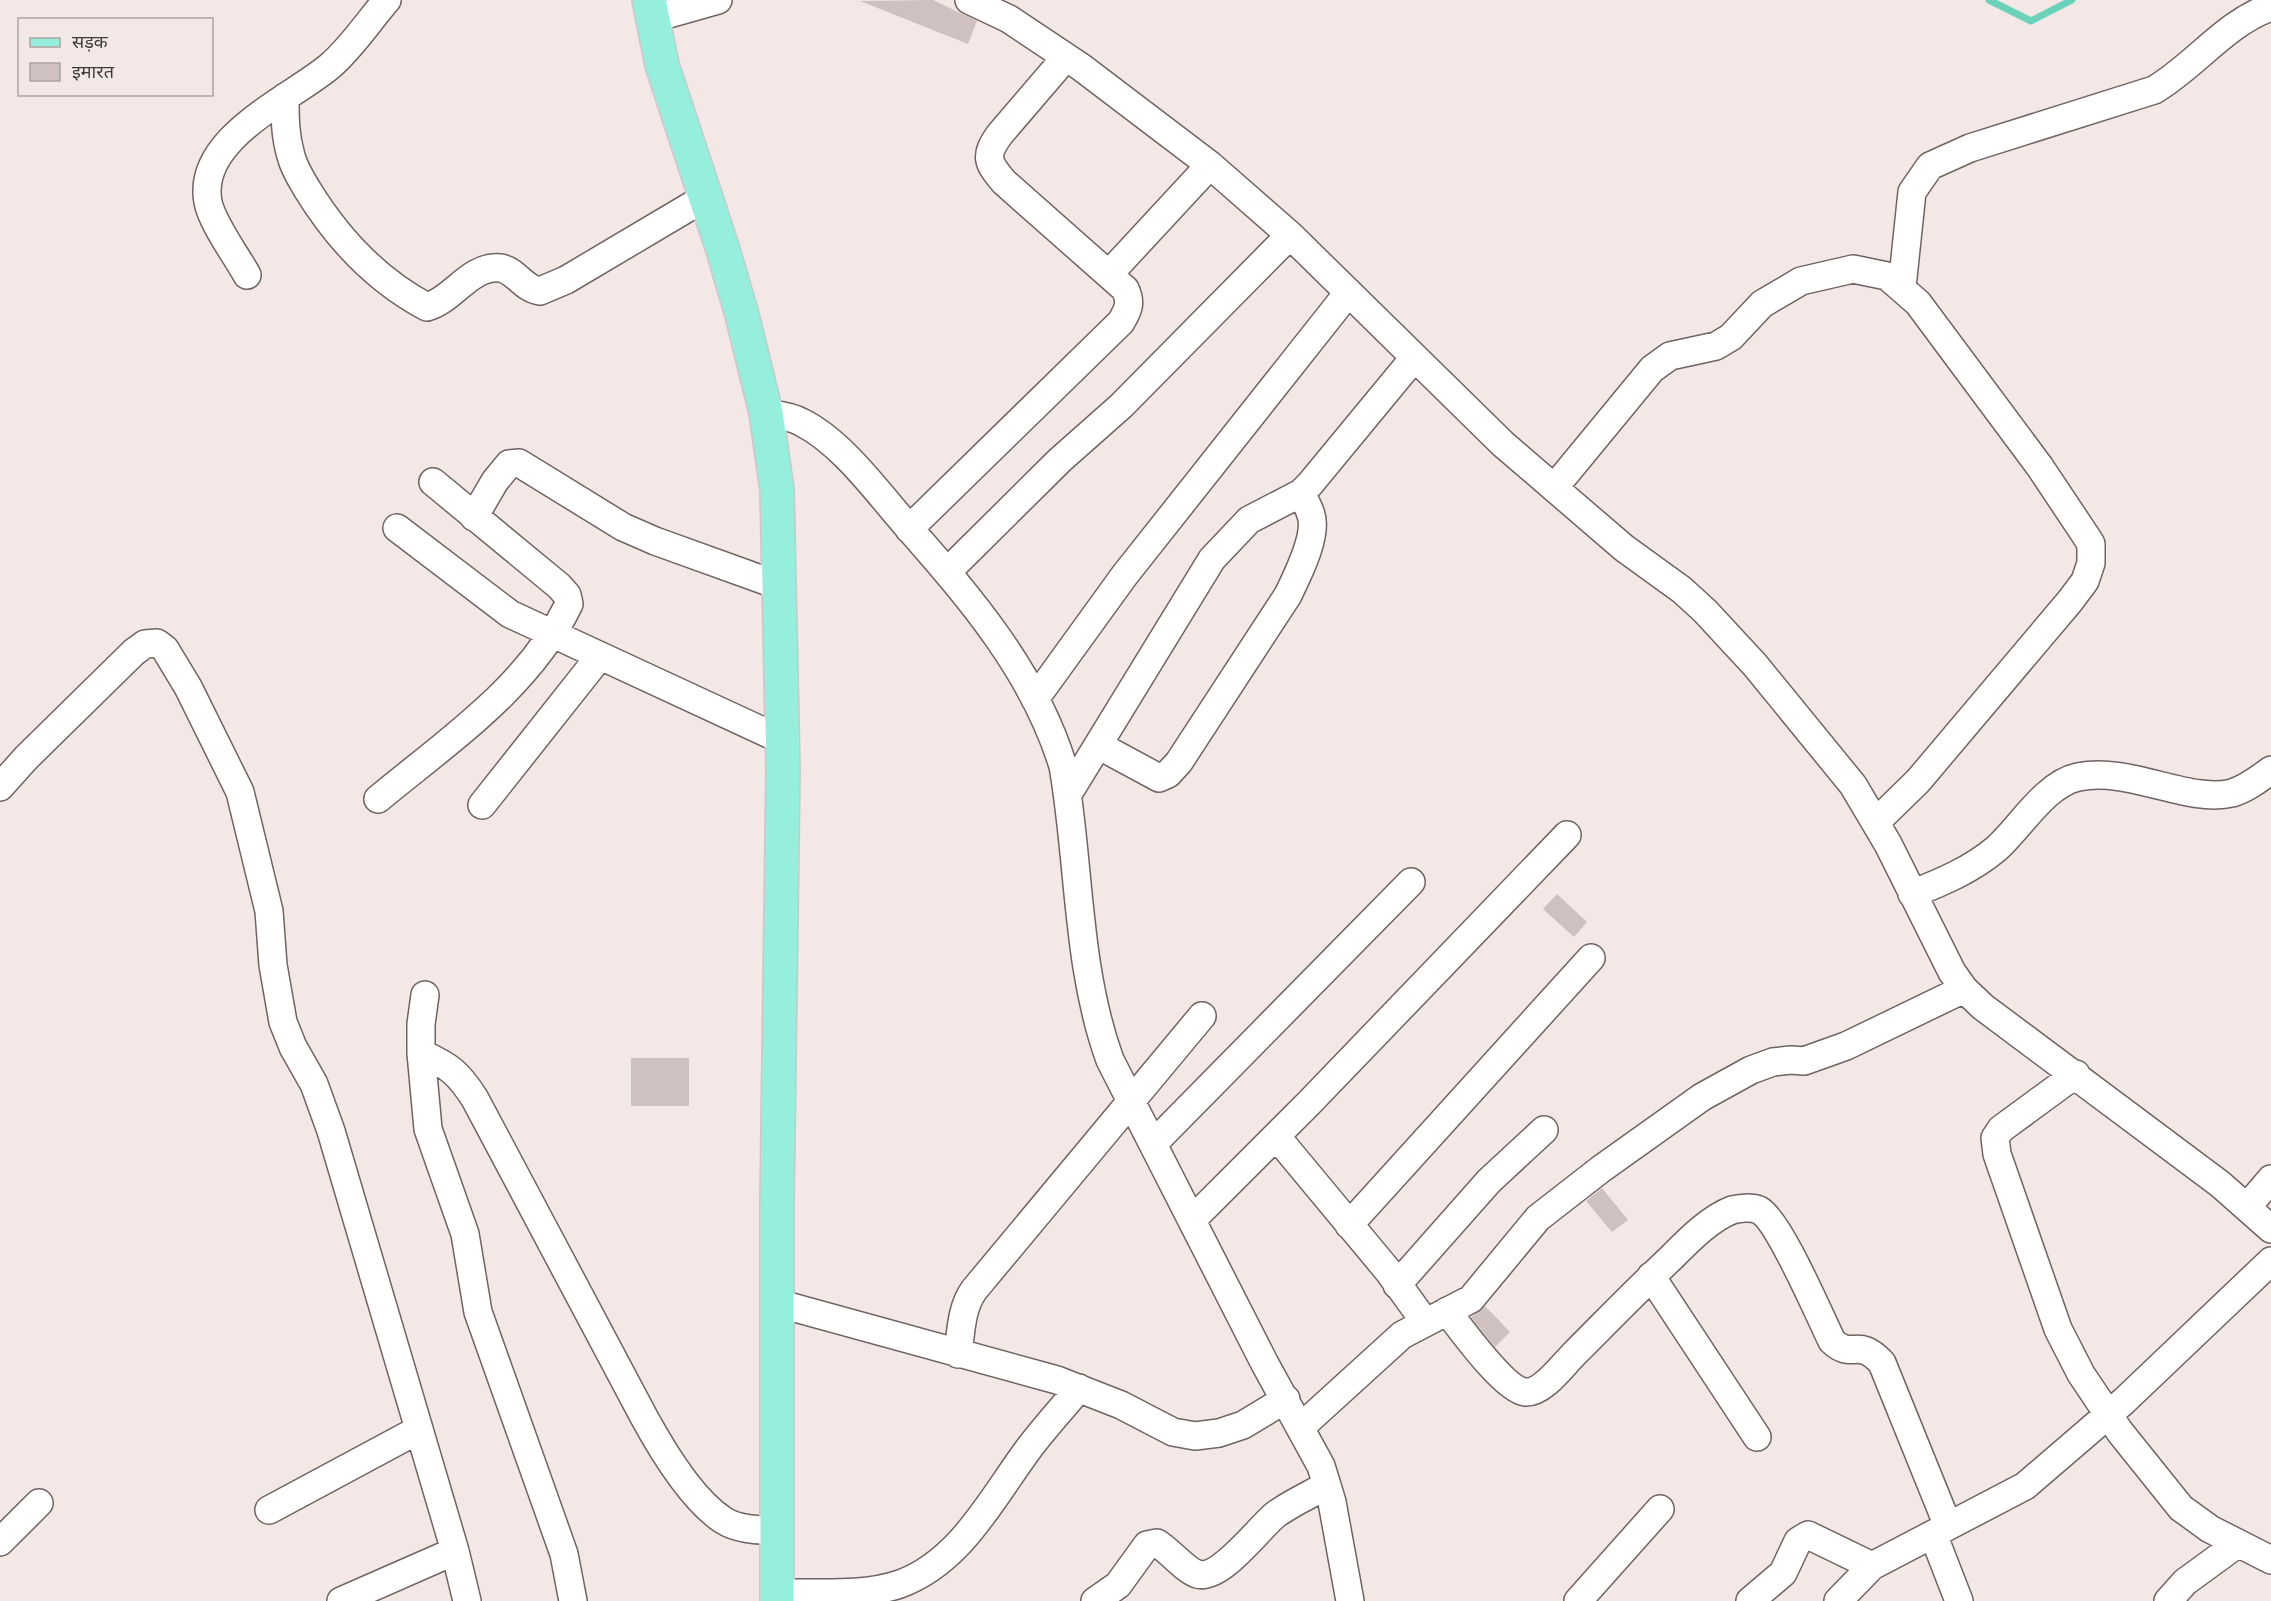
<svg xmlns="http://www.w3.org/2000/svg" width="2271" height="1601" font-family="Commissioner,'Noto Sans Devanagari',sans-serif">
<rect width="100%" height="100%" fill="#f4e8e6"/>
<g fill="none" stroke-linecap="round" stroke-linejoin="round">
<path stroke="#6bd2ba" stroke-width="7" d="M1989,0l42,21 41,-21"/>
</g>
<path fill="#cec1bf" d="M933,0l44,21 -9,23 -108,-43z
M1557,894l30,28 -13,15 -31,-28z
M631,1058h58v48h-58z
M1602,1188l26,32 -16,12 -26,-31z
M1485,1306l25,26 -15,15 -24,-30z"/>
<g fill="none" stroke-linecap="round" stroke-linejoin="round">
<g stroke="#6f6462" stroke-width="30">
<path id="minor" d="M969,0l40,19 72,48 129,98 80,70 213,209 121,104 58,42 23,21 50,54 98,120 35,59 64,128 12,17 19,18 237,177 51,45
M651,19l67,-19
M285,97c0,21 0,39 6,59 3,12 10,23 16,33 30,49 69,91 120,118 26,-7 43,-42 73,-39 16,2 23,21 40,23l26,-11 140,-83
M1109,274l101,-109
M247,275c-11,-20 -35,-52 -39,-73 -12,-64 83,-103 122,-136 22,-19 38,-44 57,-66
M1902,287l10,-95 18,-26 40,-18 184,-58c41,-24 71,-67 117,-83
M766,413c12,2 24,3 35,9 41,20 77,71 107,105 63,72 126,145 155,239 17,97 13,201 47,294l155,304 56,102 11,36 18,99
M1554,488l98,-119 18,-13 46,-10 15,-9 31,-33 39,-23 52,-12 34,7 31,27 122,164 46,69 5,8v19l-6,18 -15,20 -152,180 -42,41
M474,517l21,-36 14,-17 10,-1 104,64 32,14 125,45
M397,528l113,86 272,126
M909,529l212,-207c7,-12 11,-19 4,-33l-121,-107c-17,-20 -20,-26 -4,-48l66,-77
M948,571l112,-111 61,-54 169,-171
M1035,699l89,-123 224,-283
M1098,745l61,33 9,-4 11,-12 109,-167c9,-19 30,-59 23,-80 -2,-8 -7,-15 -10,-22
M0,787l26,-29 108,-106 11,-8 12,-1 8,6 23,38 52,105 29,119 4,54 10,57 10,25 21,37 17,47 124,420 12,50
M1068,794l144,-235 37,-39 52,-27 9,-9 104,-126
M378,799c70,-58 151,-112 191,-195l-2,-9 -8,-9 -126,-104
M482,805l118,-149
M1912,894c30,-12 59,-24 84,-45 24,-21 49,-65 82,-72 52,-11 110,27 154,16 14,-4 27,-14 39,-23
M425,995l-4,29v29l7,76 37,105 13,78 86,242 9,47
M421,1053c28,13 37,19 54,46l169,318c18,33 47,82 79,103 15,10 37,10 55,11
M2076,1074l-75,55 -6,9 2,16 61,175 23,45 39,58 61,76 29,21 61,31
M1276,1136l113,136 36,50
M1153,1144l258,-262
M2248,1206l23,-27
M1193,1219l116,-116 258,-268
M1349,1225l242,-267
M1651,1276l106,161
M1397,1285l92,-104 55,-51
M777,1303l280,77 64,25 52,27 22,4 24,-3 24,-8 43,-26
M1447,1311c14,18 57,78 78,81 17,2 38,-27 49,-38 32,-32 64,-65 97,-96 17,-17 38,-39 61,-48 7,-2 20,-3 27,0 20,10 61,107 73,131 21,20 25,-5 50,22l66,163
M958,1354c3,-22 3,-46 16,-64l228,-274
M1302,1426l100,-91 69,-36 67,-81 63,-49 101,-72 49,-27 22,-8 18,-2 13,1 42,-15 118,-57
M269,1510l149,-80
M1933,1534l26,67
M0,1542l39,-39
M777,1593c40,-1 85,4 123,-9 60,-22 91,-84 127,-133 16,-22 35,-42 52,-63
M341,1601l114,-50
M1095,1601l23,-16 29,-40 10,-2c13,8 28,27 40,31 23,7 61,-45 78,-59 16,-12 35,-20 52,-30
M1578,1601l82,-92
M1750,1601l33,-28 15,-32 10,-6 64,31
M1838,1601l34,-35 153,-80 99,-85 147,-140
M2168,1601l17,-19 52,-38"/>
</g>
<g stroke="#cac8c8" stroke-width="36">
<path id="major" d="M649,0l13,65 61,185 19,65 24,98 11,77 6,280 -6,432v399"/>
</g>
<use href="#minor" stroke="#fff" stroke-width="27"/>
<use href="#major" stroke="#95efdc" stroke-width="33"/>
</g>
<rect x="18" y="18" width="195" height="78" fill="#f4e8e6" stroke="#aca3a1" stroke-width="1.5"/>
<rect x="30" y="38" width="30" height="9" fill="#95efdc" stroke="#aca3a1" stroke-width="1.5"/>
<text x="72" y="48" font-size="18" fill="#403b3a">सड़क</text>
<rect x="30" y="63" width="30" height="18" fill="#cec1bf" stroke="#aca3a1" stroke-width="1.5"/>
<text x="72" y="78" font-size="18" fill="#403b3a">इमारत</text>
</svg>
